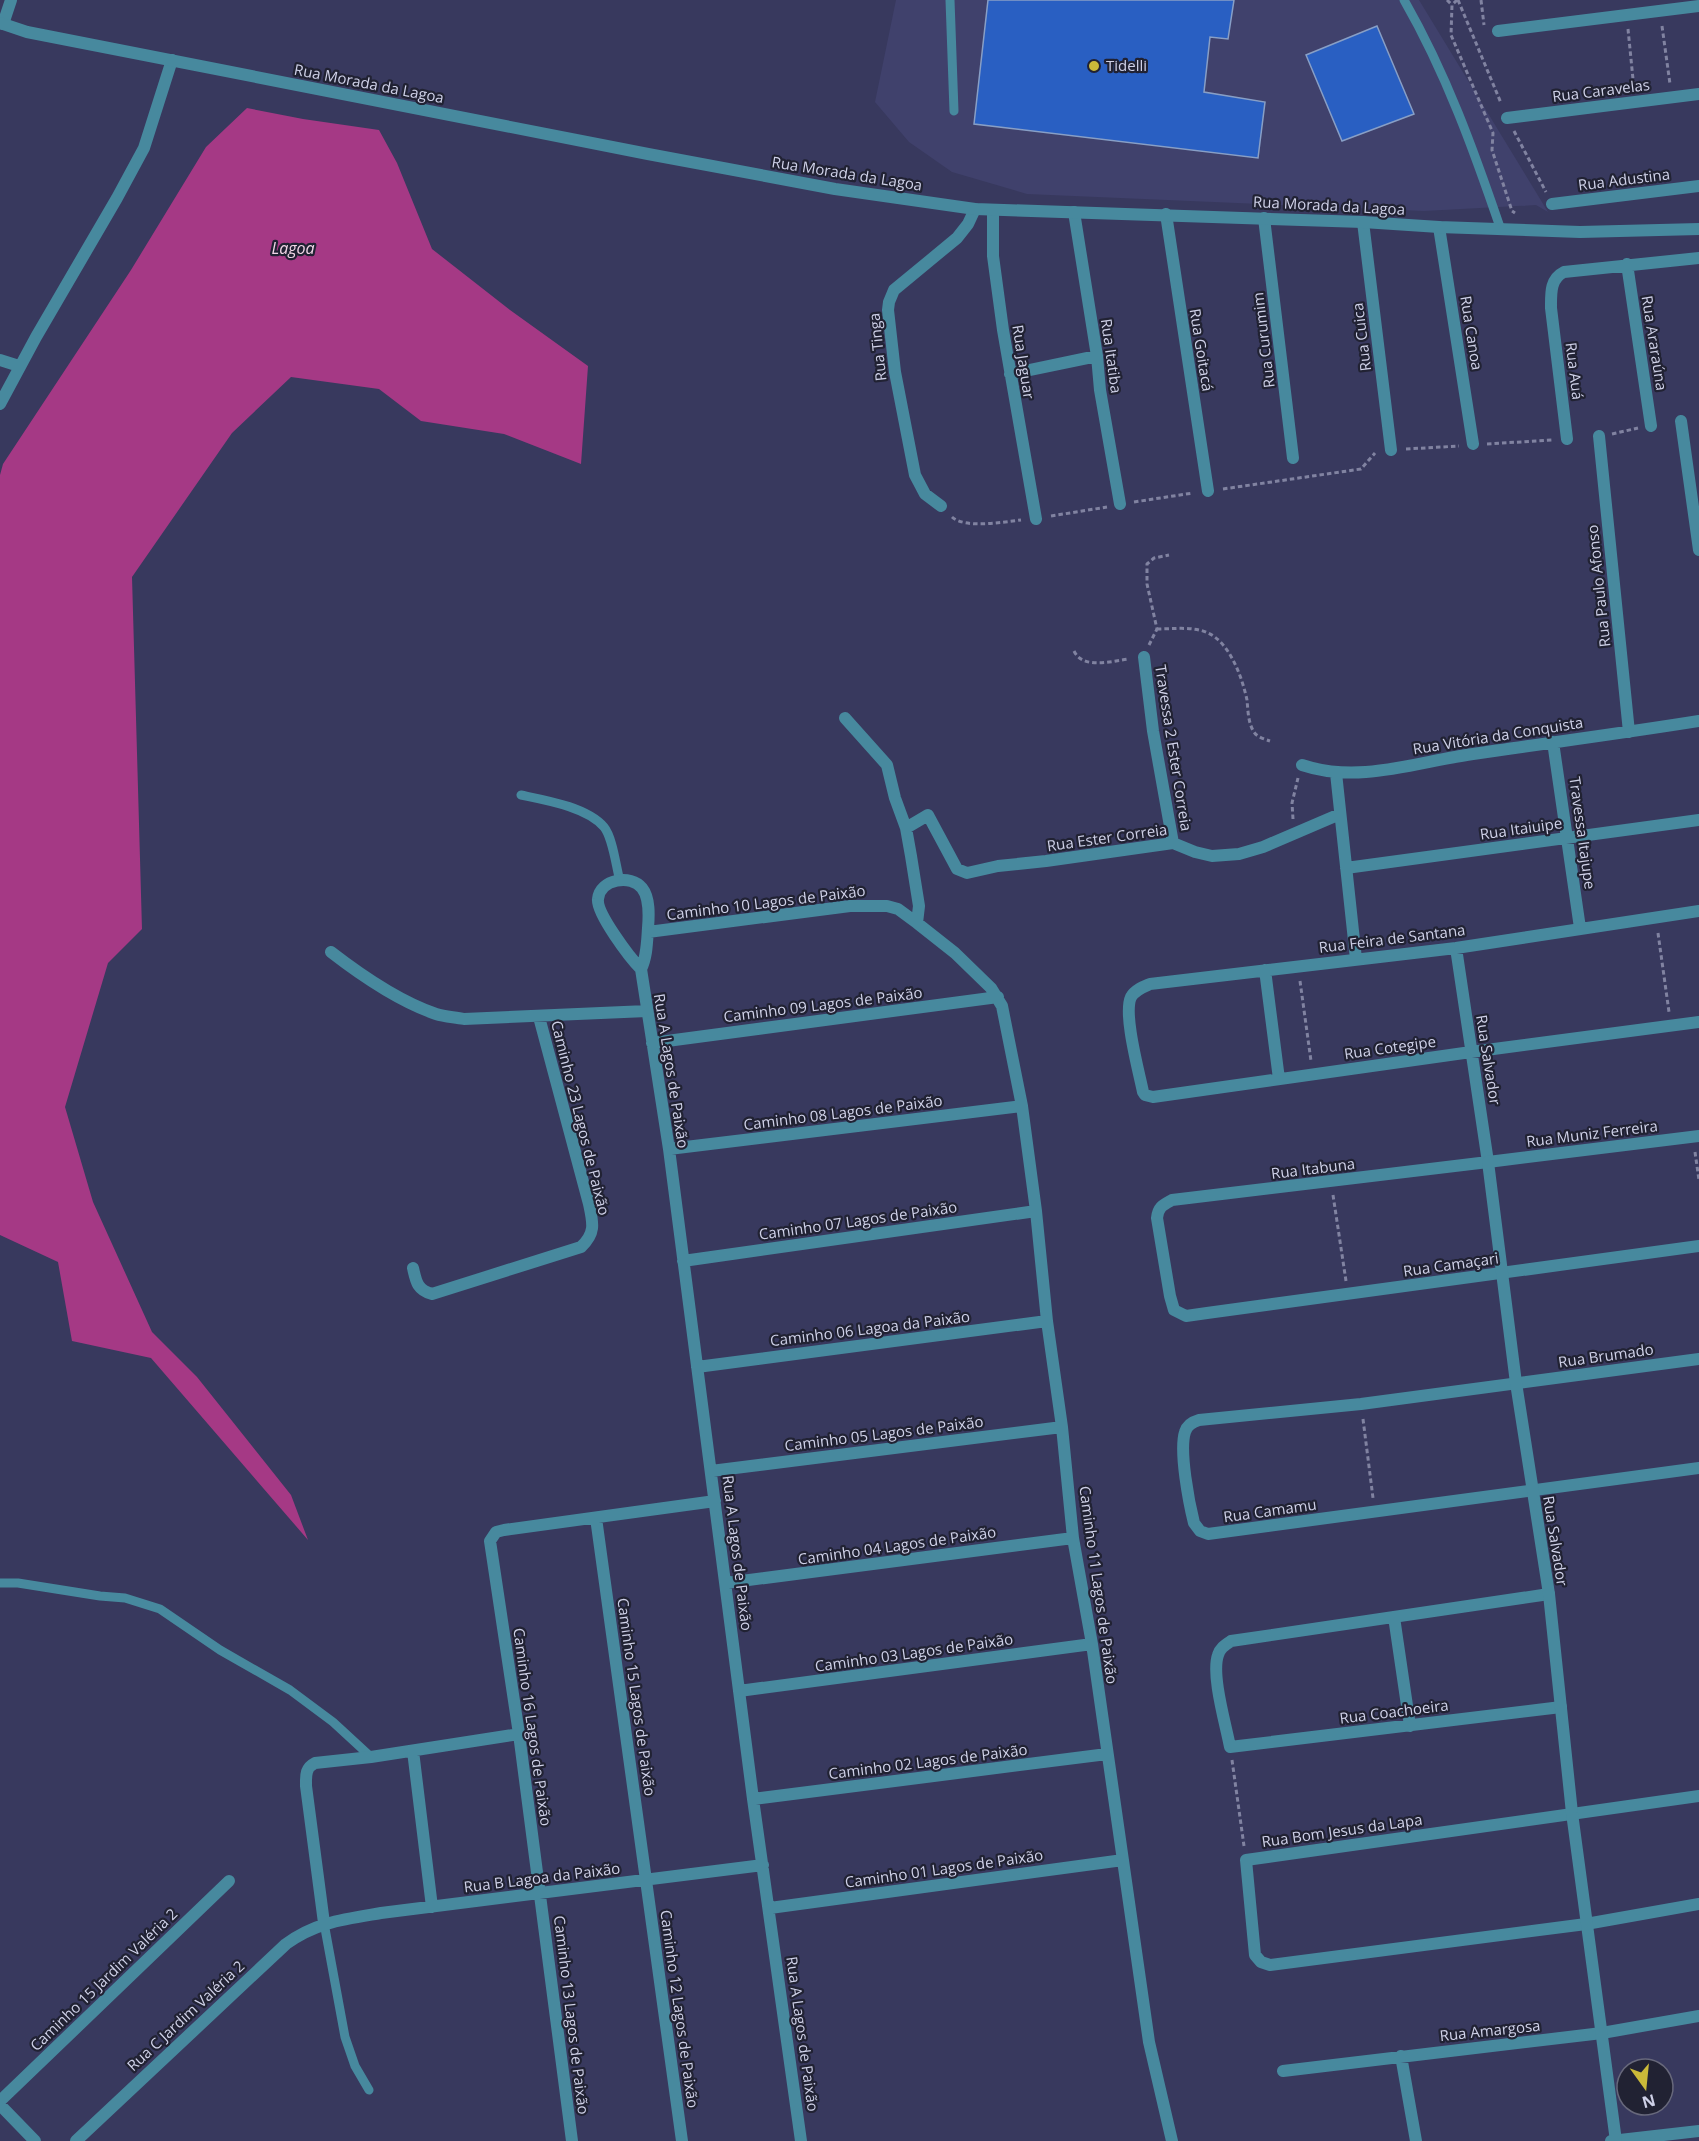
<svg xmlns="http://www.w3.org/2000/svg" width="1699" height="2141" font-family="'Open Sans',sans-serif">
<rect width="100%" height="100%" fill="#38395e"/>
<path fill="#40416c" d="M896,0h523l129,212 -12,-7 -112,6 -397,-17 -75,-22 -43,-30 -34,-40z"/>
<path fill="#a53985" d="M247,108l56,11 76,11 18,33 35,86 78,61 78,56 -7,98 -77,-30 -83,-13 -42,-32 -88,-12 -59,56 -100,144 10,352 -34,34 -43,144 28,95 59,130 45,45 94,118 17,45 -157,-182 -79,-17 -14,-79 -58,-27v-760l3,-11 128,-194 75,-123z"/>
<path fill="#295fc2" stroke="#889fc6" stroke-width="1.5" d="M988,0h246l-6,39 -18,-2 -6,55 61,10 -7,56 -284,-34z
M1377,26l37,88 -72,27 -36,-86z"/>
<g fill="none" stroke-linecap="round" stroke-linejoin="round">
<path stroke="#8183a1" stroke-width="3" stroke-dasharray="4.5 3" stroke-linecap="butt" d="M1447,0l5,5
M1457,0l-5,5 -1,30 42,98 -1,17 20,61 3,2
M1458,0l43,103
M1481,0l3,25
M1662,26l8,58
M1628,29l6,60
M1514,131l32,61
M1612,434l26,-6
M1487,444l65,-4
M1406,449l53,-3
M1223,489l138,-20 14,-16
M1134,502l59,-9
M1051,516l56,-9
M952,517c13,12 51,5 69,3
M1157,629c16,0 37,-3 51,4 22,10 34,44 39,67 1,10 1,23 7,32 3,5 10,7 16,9
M1149,645l8,-16 -10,-45v-20l7,-6 15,-3
M1074,651c9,19 38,10 55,8
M1293,819l-1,-16 6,-25
M1658,933l11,79
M1300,981l11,80
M1695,1152l4,28
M1333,1195l13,86
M1363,1419l10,79
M1232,1760l12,86"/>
<path stroke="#47899e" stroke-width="9" d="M950,0l4,111
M1404,0c42,73 70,151 97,230
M521,795c24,5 66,12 83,32 9,11 12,40 16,54
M0,1583h18l82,13 25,2 35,11 60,41 70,40 43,32 38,35
M324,1923l21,114 10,29 14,24"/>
<path stroke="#47899e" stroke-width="12" d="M3,24l8,-24
M1498,31l201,-25
M1507,118l192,-24
M1552,204l147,-18
M993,210v46l10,74 33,189
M1074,212l23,144 3,34 20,114
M1166,214l42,277
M1264,218l29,240
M1363,222l28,228
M1439,227l34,217
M1627,264l24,162
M0,360l19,6
M1010,374l87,-18
M0,404l36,-67 81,-139 27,-50 28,-88
M1681,421l18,129
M1599,436l30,296
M1567,439l-16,-131c0,-15 -1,-29 13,-36l135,-14
M941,506l-16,-12 -10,-19 -20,-103 -7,-62 1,-8 5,-12 63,-52 11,-14 7,-15
M1144,657l9,74 20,112
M845,718l42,47 8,33 11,30 5,28 8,50 -2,17
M1553,742l27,186
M1302,765c57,19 114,-3 171,-11 75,-11 151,-21 226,-33
M1336,773l20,186
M906,828l22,-13 29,54 10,4 31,-7 48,-5 127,-18 22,9 17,4 27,-2 24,-7 77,-33
M1346,868l353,-48
M1699,911l-243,37 -306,36c-7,3 -15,6 -19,13 -8,17 8,75 12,95l2,3 8,2 318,-45 228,-30
M648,932l202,-26h37l11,3 19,14 38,30 36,35 11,18 20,100 14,105 11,110 15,106 11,111 19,106 57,398 23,99
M1456,948l32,214 -316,38c-9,5 -14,7 -15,18l13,78 4,14 12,6 21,-3 492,-67
M331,952c31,24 67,49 105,62 9,3 19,3 28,5l183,-8
M641,969c-11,-11 -45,-56 -43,-70 2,-20 33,-25 44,-11 8,10 7,28 6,40 -1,14 -1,29 -7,41l28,180 84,650 48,342
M1265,970l14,109
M652,1043l346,-46
M669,1149l353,-43
M683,1261l353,-50
M413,1268c3,13 4,22 19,26l149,-47c15,-14 12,-24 8,-43l-50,-187
M1699,1359l-338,45 -162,16c-7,2 -12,5 -14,12 -6,19 4,71 9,91l6,8 8,3 491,-66
M697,1367l350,-46
M711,1471l351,-44
M596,1518l86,623
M726,1583l347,-45
M1549,1594l-318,47c-6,4 -11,7 -13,14 -7,20 8,70 12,92l331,-40
M1394,1617l16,109
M739,1691l353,-47
M413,1751l19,156
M1699,1796l-453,64 9,95 6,7 9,3 316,-41 113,-20
M753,1799l354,-45
M770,1908l353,-48
M324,1923l-18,-137c0,-10 -1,-18 9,-23l56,-6 148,-23
M1401,2056l15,85
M1283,2071l319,-38 97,-17
M0,2101l229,-220
M0,2105l35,36
M76,2141l210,-197c30,-22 59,-25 95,-31l382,-48
M572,2141l-53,-407 -29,-193 6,-9 8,-2 211,-29
M1611,2141l88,-10"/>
<path stroke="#47899e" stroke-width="12" d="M0,23l27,9 621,122 187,35 140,20 388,13 76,5 141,5 119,-3
M1616,2141l-44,-328 -23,-219 -33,-211 -28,-221 211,-26"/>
</g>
<circle fill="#cbba39" stroke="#212233" stroke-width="2" cx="1094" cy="66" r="6"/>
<g text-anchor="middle" stroke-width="4.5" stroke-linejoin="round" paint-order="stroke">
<g font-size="15" fill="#cfd1e8" stroke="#212233" text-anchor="start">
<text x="1106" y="71">Tidelli</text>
</g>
<g font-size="15" fill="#cfd1e8" stroke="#212233">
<text transform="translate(369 84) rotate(11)" y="5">Rua Morada da Lagoa</text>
<text transform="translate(1601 91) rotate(-7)" y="5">Rua Caravelas</text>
<text transform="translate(847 174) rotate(9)" y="5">Rua Morada da Lagoa</text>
<text transform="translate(1624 180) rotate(-7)" y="5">Rua Adustina</text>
<text transform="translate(1329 206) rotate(3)" y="5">Rua Morada da Lagoa</text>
<text transform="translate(1471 333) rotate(81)" y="5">Rua Canoa</text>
<text transform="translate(1362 337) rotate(-97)" y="5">Rua Cuica</text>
<text transform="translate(1264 340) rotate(-97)" y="5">Rua Curumim</text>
<text transform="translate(1654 343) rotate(81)" y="5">Rua Araraúna</text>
<text transform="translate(878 347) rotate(-96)" y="5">Rua Tinga</text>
<text transform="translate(1201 350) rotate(81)" y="5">Rua Goitacá</text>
<text transform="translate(1111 356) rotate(82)" y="5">Rua Itatiba</text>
<text transform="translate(1023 362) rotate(81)" y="5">Rua Jaguar</text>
<text transform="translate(1574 371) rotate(83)" y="5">Rua Auá</text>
<text transform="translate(1599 586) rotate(-96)" y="5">Rua Paulo Afonso</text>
<text transform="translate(1498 736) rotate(-9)" y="5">Rua Vitória da Conquista</text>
<text transform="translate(1173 748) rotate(81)" y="5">Travessa 2 Ester Correia</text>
<text transform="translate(1521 829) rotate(-8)" y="5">Rua Itaiuipe</text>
<text transform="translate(1582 833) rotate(82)" y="5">Travessa Itajupe</text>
<text transform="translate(1107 838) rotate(-8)" y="5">Rua Ester Correia</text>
<text transform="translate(766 903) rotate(-7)" y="5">Caminho 10 Lagos de Paixão</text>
<text transform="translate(1392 939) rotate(-7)" y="5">Rua Feira de Santana</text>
<text transform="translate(823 1005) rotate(-7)" y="5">Caminho 09 Lagos de Paixão</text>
<text transform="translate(1390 1048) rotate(-8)" y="5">Rua Cotegipe</text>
<text transform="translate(1488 1060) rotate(81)" y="5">Rua Salvador</text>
<text transform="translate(671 1071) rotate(81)" y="5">Rua A Lagos de Paixão</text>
<text transform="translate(843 1113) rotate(-7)" y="5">Caminho 08 Lagos de Paixão</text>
<text transform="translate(580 1118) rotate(76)" y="5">Caminho 23 Lagos de Paixão</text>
<text transform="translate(1592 1134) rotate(-7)" y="5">Rua Muniz Ferreira</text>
<text transform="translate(1313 1169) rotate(-7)" y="5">Rua Itabuna</text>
<text transform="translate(858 1221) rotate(-8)" y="5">Caminho 07 Lagos de Paixão</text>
<text transform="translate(1451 1265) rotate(-8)" y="5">Rua Camaçari</text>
<text transform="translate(870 1329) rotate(-7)" y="5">Caminho 06 Lagoa da Paixão</text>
<text transform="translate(1606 1356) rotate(-8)" y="5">Rua Brumado</text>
<text transform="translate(884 1434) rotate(-7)" y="5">Caminho 05 Lagos de Paixão</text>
<text transform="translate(1270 1511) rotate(-8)" y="5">Rua Camamu</text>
<text transform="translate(1555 1541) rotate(81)" y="5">Rua Salvador</text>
<text transform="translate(897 1546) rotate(-8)" y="5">Caminho 04 Lagos de Paixão</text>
<text transform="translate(737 1553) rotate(83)" y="5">Rua A Lagos de Paixão</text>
<text transform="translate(1098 1585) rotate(82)" y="5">Caminho 11 Lagos de Paixão</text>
<text transform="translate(914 1653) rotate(-8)" y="5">Caminho 03 Lagos de Paixão</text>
<text transform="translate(636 1697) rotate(82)" y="5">Caminho 15 Lagos de Paixão</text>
<text transform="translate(1394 1712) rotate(-7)" y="5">Rua Coachoeira</text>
<text transform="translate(532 1727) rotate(82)" y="5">Caminho 16 Lagos de Paixão</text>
<text transform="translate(928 1762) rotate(-7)" y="5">Caminho 02 Lagos de Paixão</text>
<text transform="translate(1342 1831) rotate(-8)" y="5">Rua Bom Jesus da Lapa</text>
<text transform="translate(944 1869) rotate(-8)" y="5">Caminho 01 Lagos de Paixão</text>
<text transform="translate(542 1878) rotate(-7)" y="5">Rua B Lagoa da Paixão</text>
<text transform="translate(104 1980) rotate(-44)" y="5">Caminho 15 Jardim Valéria 2</text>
<text transform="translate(679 2009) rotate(82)" y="5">Caminho 12 Lagos de Paixão</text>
<text transform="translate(571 2015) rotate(83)" y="5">Caminho 13 Lagos de Paixão</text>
<text transform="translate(186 2016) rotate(-43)" y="5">Rua C Jardim Valéria 2</text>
<text transform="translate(1490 2031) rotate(-6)" y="5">Rua Amargosa</text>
<text transform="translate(802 2034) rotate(82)" y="5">Rua A Lagos de Paixão</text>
</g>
<g font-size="16" font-style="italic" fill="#f2d6e7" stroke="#212233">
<text x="293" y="254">Lagoa</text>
</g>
</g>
<g transform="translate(1645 2087) rotate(165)"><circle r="28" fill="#212233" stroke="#67687b" stroke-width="1.5"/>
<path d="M0-4.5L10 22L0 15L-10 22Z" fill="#cbba39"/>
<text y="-9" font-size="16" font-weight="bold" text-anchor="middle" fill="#cfd1e8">N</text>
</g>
</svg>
